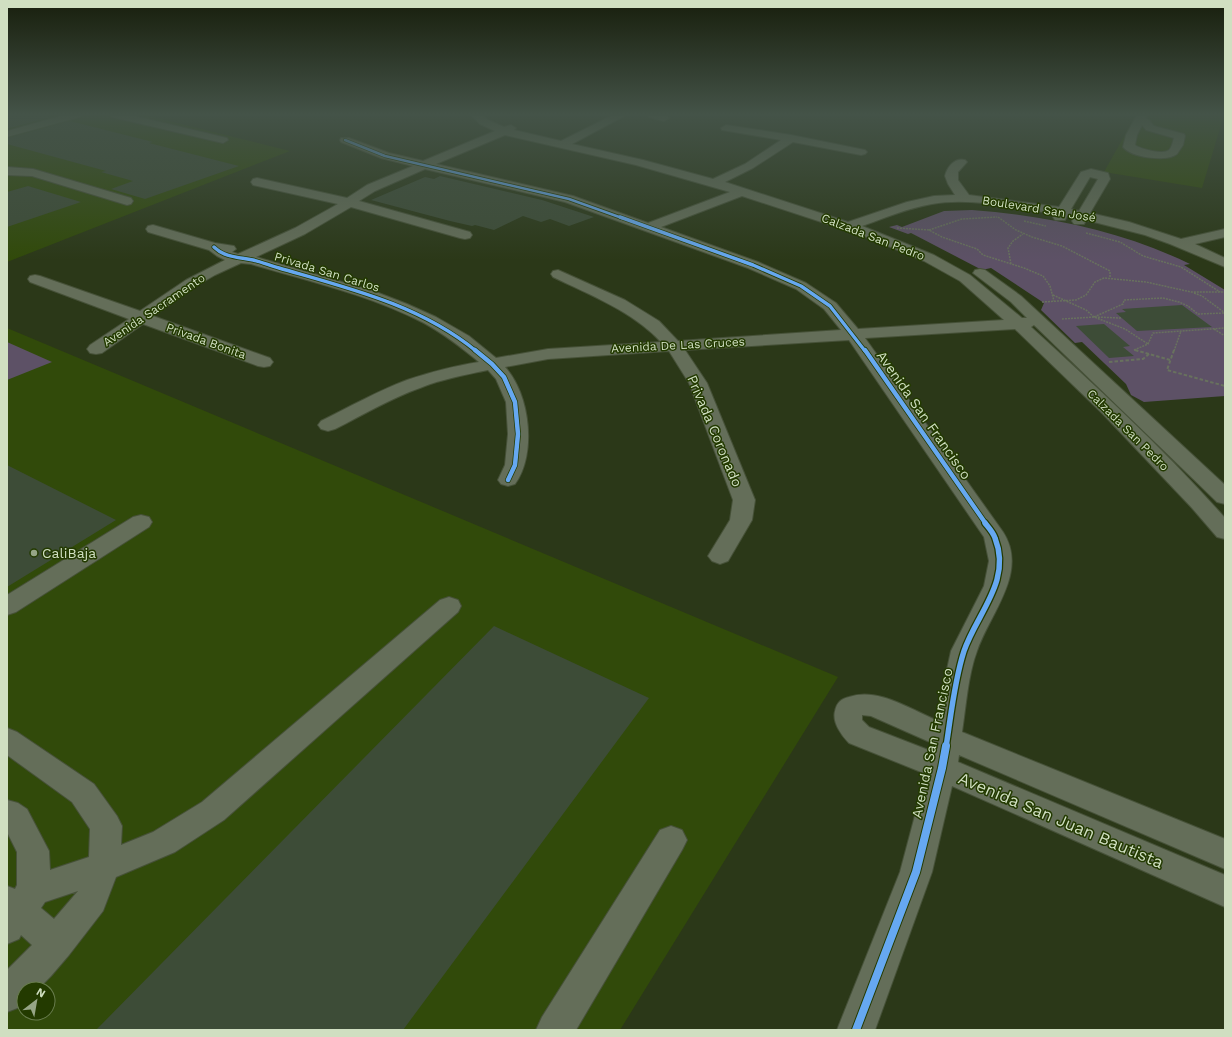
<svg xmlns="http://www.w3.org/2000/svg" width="1232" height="1037" font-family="'Work Sans',sans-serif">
<rect width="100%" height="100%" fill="#2b3818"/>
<path fill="#314a0a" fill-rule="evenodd" d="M7,115h138l145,36 -283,111z
M1136,115h88l-22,73 -98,-16z
M7,328l831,349 -218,353h-613zM24,989h24v24h-24z"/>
<path fill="#5d5166" d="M972,210c76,6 150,21 218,54l-6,1 41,25v106l-81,6 -13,-7 -5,-11 -44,-42 -7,1 -34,-33 3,-7 -53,-35 -9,2 -71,-37 -3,1 -19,-7 8,-2 5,2 42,-16z
M7,342l45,20 -45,18z"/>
<path fill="#3d4c37" d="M7,115h37l7,2 -44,12z
M70,121l83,21 -4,1 90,23 -94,33 -34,-10 22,-8 -32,-9 5,-1 -99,-27v-6z
M440,176l102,24 52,17 -25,9 -19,-7 -9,3 -18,-6 -29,14 -19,-5 -3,1 -22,-5 -79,-21 54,-23 9,2z
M28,186l53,16 -74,25v-35z
M1182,305l30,22 -75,4 -21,-18 10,-1 -4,-3z
M1104,324l26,22 -7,1 11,9 -25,2 -33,-32z
M7,465l109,55 -109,67z
M494,626l155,72 -246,332h-307z"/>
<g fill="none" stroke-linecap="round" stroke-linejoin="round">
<g stroke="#465138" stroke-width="2">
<path id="minor" d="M64,115h17l-1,2 -73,20v-6z
M111,115h19l97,23 1,2 -5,3 -111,-26z
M471,115h11l6,5 16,7 7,-2 5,3 -2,2 47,11 52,-26h13l-54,29 71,16 70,19 32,-15 36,-24 -59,-10 -1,-2 5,-3 65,10 74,15 2,2 -2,2 -4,1 -68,-13 -40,26 -28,14 123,40 59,-20 27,-6 21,-1 -7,-11 -3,-8c2,-9 10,-19 20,-16l2,2 -9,10v8l11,15 90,12 22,-35 10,-3 17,4 2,6 -20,34 39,9 52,17 44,-10v8l-30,7 30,14v9l-55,-23 -25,-9 -59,-15 -2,4h-10l-2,-3 2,-3 -7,-2 -2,4h-10l-2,-3 2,-3c-38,-6 -85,-17 -123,-10 -24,4 -47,14 -70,22l72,29 36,20 52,43h5l-16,-16 -38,-29 2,-3 5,-1 5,1 36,26 204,189v19l-8,-2 -183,-177 -3,2c67,61 134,123 194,191v21l-8,-2 -25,-29 -90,-95 -87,-84 -150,9 138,194c26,40 -13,81 -26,119 -9,24 -11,55 -15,81l263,107v30l-266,-114 -1,7 267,113v32l-273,-121 -20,86 -57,158h-38l63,-158 26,-98 -77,-31c-8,-8 -17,-21 -14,-32 2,-9 6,-12 14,-14 28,-10 61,12 87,23l15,-69 33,-65 5,-25 -5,-24 -135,-197 -164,10 22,33 48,117 -3,20 -24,41 -8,3 -8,-3 -4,-5 22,-36 3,-20 -44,-117 -20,-32 -121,8 -43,8c25,27 32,87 10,117l-7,2 -7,-2 -3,-4 7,-15 3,-31 -2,-32 -10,-23 -8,-9c-23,5 -46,9 -68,18 -29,10 -57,27 -85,41l-7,2 -7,-2 -3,-4 3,-4c28,-14 57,-30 86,-41 24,-8 47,-14 72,-18 -18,-15 -35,-28 -55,-39 -54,-28 -115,-42 -173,-59l-10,-1 -26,12 -19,11 -43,30 117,42 3,4 -3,4 -6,1 -6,-1 -115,-42 -41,29 -6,1 -6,-1 -3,-4 3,-4 39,-26 -99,-37 -2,-3 2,-3 5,-1 5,1 100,35 46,-31 39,-20 -8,-4 -8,-6 -61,-18 -2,-3 2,-3 5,-1 62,18 19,3 2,3 -4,3 6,2 57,-26 43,-24 -85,-19 -2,-3 2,-3 4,-1 90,20 20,-13 46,-19 -32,-8 -40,-16 -1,-2 1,-2h8l40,15 34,8 72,-30 -15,-7zM505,135l131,30 94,27 -82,31 -75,-27 -137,-32zM425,169l140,33 183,66 48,21 28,20 17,21 -163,11 -19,-20 -34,-21 -67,-30 -5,1 -2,3 2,3c37,18 79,34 108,65l-113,7 -52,9 -27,-22 -33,-19 -29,-13 -31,-12 -120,-35 49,-23 46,-27 109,31 5,1 5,-1 2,-3 -2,-3 -111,-31 16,-10zM1090,177l8,2 -19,32 -8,-2zM742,196l122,40 60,25 36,20 44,39 -146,9 -22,-26 -30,-20 -48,-21 -97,-35zM862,715l9,1 61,27 -1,8 -62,-24 -7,-7z
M648,115h17l4,3 -5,3 -15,-4z
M1137,115h10l-2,3 4,2 5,6 30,8 1,2 -2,9 -6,9c-10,8 -45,4 -54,-7l3,-12zM1142,125l4,5 28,8c-1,3 -2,9 -5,12 -6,5 -28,-1 -34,-5l2,-10z
M7,167l26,2 98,29 2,3 -2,3 -4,1 -95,-29 -25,-1z
M141,515l8,2 3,5 -3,5 -133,85 -9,3v-20l126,-78z
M449,597l9,3 3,6 -3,6 -234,208 -49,32 -59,25 -13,34 -34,44 -18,21 -13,13h-14v14l-4,4 -13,5v-42l25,-25 -11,-10 -2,4 -12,5v-58l8,3 2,-4v-33l-10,-20v-32l11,3 9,6 22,42 1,19 39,-13 1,-28 -18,-27 -65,-47v-27l10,4 77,52 23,32 5,10 -1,19 32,-13 49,-30 238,-202zM78,891l-24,28 -13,-11 4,-6z
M671,826l11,4 5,10 -5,10 -106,180h-40l6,-13 118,-187z"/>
</g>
<path stroke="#68715e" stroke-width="1.5" stroke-dasharray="2 1" stroke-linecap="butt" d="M998,217l18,13 16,7 30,9 48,25v7
M1024,221l22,5
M897,228l32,2 13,7 35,12 6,6 41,13 19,8 7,10 4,15
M929,230l33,-11 35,-2
M1086,233l34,9 23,14 38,11 39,25
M1011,264l-3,-16 5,-7 10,-7
M1194,293l8,3 23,17
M1053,295l33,15 8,7 31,12 23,15
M1042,302l34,-2 10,-5 9,-13 9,-4 42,4 45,10h34
M1094,317l29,-13 1,-4 39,-2 16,4 9,4 10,8 27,-1
M1062,319l32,-2 27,1
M1214,329l11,7
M1134,350l14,-6 5,-11 72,-5
M1134,350l4,1
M1174,351l7,-20"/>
<path stroke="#68715e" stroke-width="2" stroke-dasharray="3.5 2" stroke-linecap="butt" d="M1135,350l35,10
M1174,350l-7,20 58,16
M1109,362l34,-3 6,-5"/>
<use href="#minor" fill="#646e59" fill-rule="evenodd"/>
<g stroke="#233a00" stroke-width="4">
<path id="cycleway-far4" d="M345,140l40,16 184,43 53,19"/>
</g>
<g stroke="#233a00" stroke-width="5">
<path id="cycleway-far3" d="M620,217l133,48 48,21 29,20 35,45
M214,247c11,11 25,10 39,13 9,2 18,6 26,8 69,20 141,37 197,83"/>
</g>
<g stroke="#233a00" stroke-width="6">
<path id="cycleway-far2" d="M475,350l17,14 12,13 11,25 3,32 -3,31 -7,15
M865,350l121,174"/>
</g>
<g stroke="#233a00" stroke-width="8">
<path id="cycleway-far1" d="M946,747c5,-31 8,-65 18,-96 13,-38 48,-70 31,-113 -2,-6 -7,-11 -10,-15"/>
</g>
<g stroke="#233a00" stroke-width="10">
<path id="cycleway" d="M856,1030l60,-158 26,-104 4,-22"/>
</g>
<use href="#cycleway-far4" stroke="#66a8f1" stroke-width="2.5"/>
<use href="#cycleway-far3" stroke="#66a8f1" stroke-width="3.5"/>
<use href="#cycleway-far2" stroke="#66a8f1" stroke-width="4.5"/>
<use href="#cycleway-far1" stroke="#66a8f1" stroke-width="5.5"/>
<use href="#cycleway" stroke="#66a8f1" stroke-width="8"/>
</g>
<linearGradient id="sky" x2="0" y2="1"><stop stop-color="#181f0d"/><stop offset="0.44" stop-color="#445348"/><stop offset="1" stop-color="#445348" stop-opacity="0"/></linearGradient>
<rect width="1232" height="260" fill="url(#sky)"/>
<circle fill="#96a586" stroke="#233a00" stroke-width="1.5" cx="34" cy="553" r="4"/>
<g text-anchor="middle" stroke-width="3" stroke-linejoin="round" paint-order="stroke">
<g font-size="12" fill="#d0dfc1" stroke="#233a00">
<text transform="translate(1039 209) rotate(9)" y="4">Boulevard San José</text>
<text transform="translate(873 237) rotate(21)" y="4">Calzada San Pedro</text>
<text transform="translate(327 272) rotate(17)" y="4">Privada San Carlos</text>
<text transform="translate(154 310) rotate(-34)" y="4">Avenida Sacramento</text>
<text transform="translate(206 341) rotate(20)" y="4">Privada Bonita</text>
<text transform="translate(678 345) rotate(-3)" y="4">Avenida De Las Cruces</text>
<text transform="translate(1128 430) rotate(45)" y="4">Calzada San Pedro</text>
</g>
<g font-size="14" fill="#d0dfc1" stroke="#233a00">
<text transform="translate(924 415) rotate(55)" y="5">Avenida San Francisco</text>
<text transform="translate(715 431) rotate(67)" y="5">Privada Coronado</text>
<text transform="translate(932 743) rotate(-78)" y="5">Avenida San Francisco</text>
</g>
<g font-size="14" fill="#d0dfc1" stroke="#233a00" text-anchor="start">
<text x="42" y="558">CaliBaja</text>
</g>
<g font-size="17" fill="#d0dfc1" stroke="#233a00">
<text transform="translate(1061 820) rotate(23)" y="6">Avenida San Juan Bautista</text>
</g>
</g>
<rect width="1232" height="1037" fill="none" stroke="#d0dfc1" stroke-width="16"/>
<g transform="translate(36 1001) rotate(31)"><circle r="19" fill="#233a00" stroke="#687c4d"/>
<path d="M0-3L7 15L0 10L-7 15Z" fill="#96a586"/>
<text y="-6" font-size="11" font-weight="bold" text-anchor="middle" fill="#d0dfc1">N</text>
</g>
</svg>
